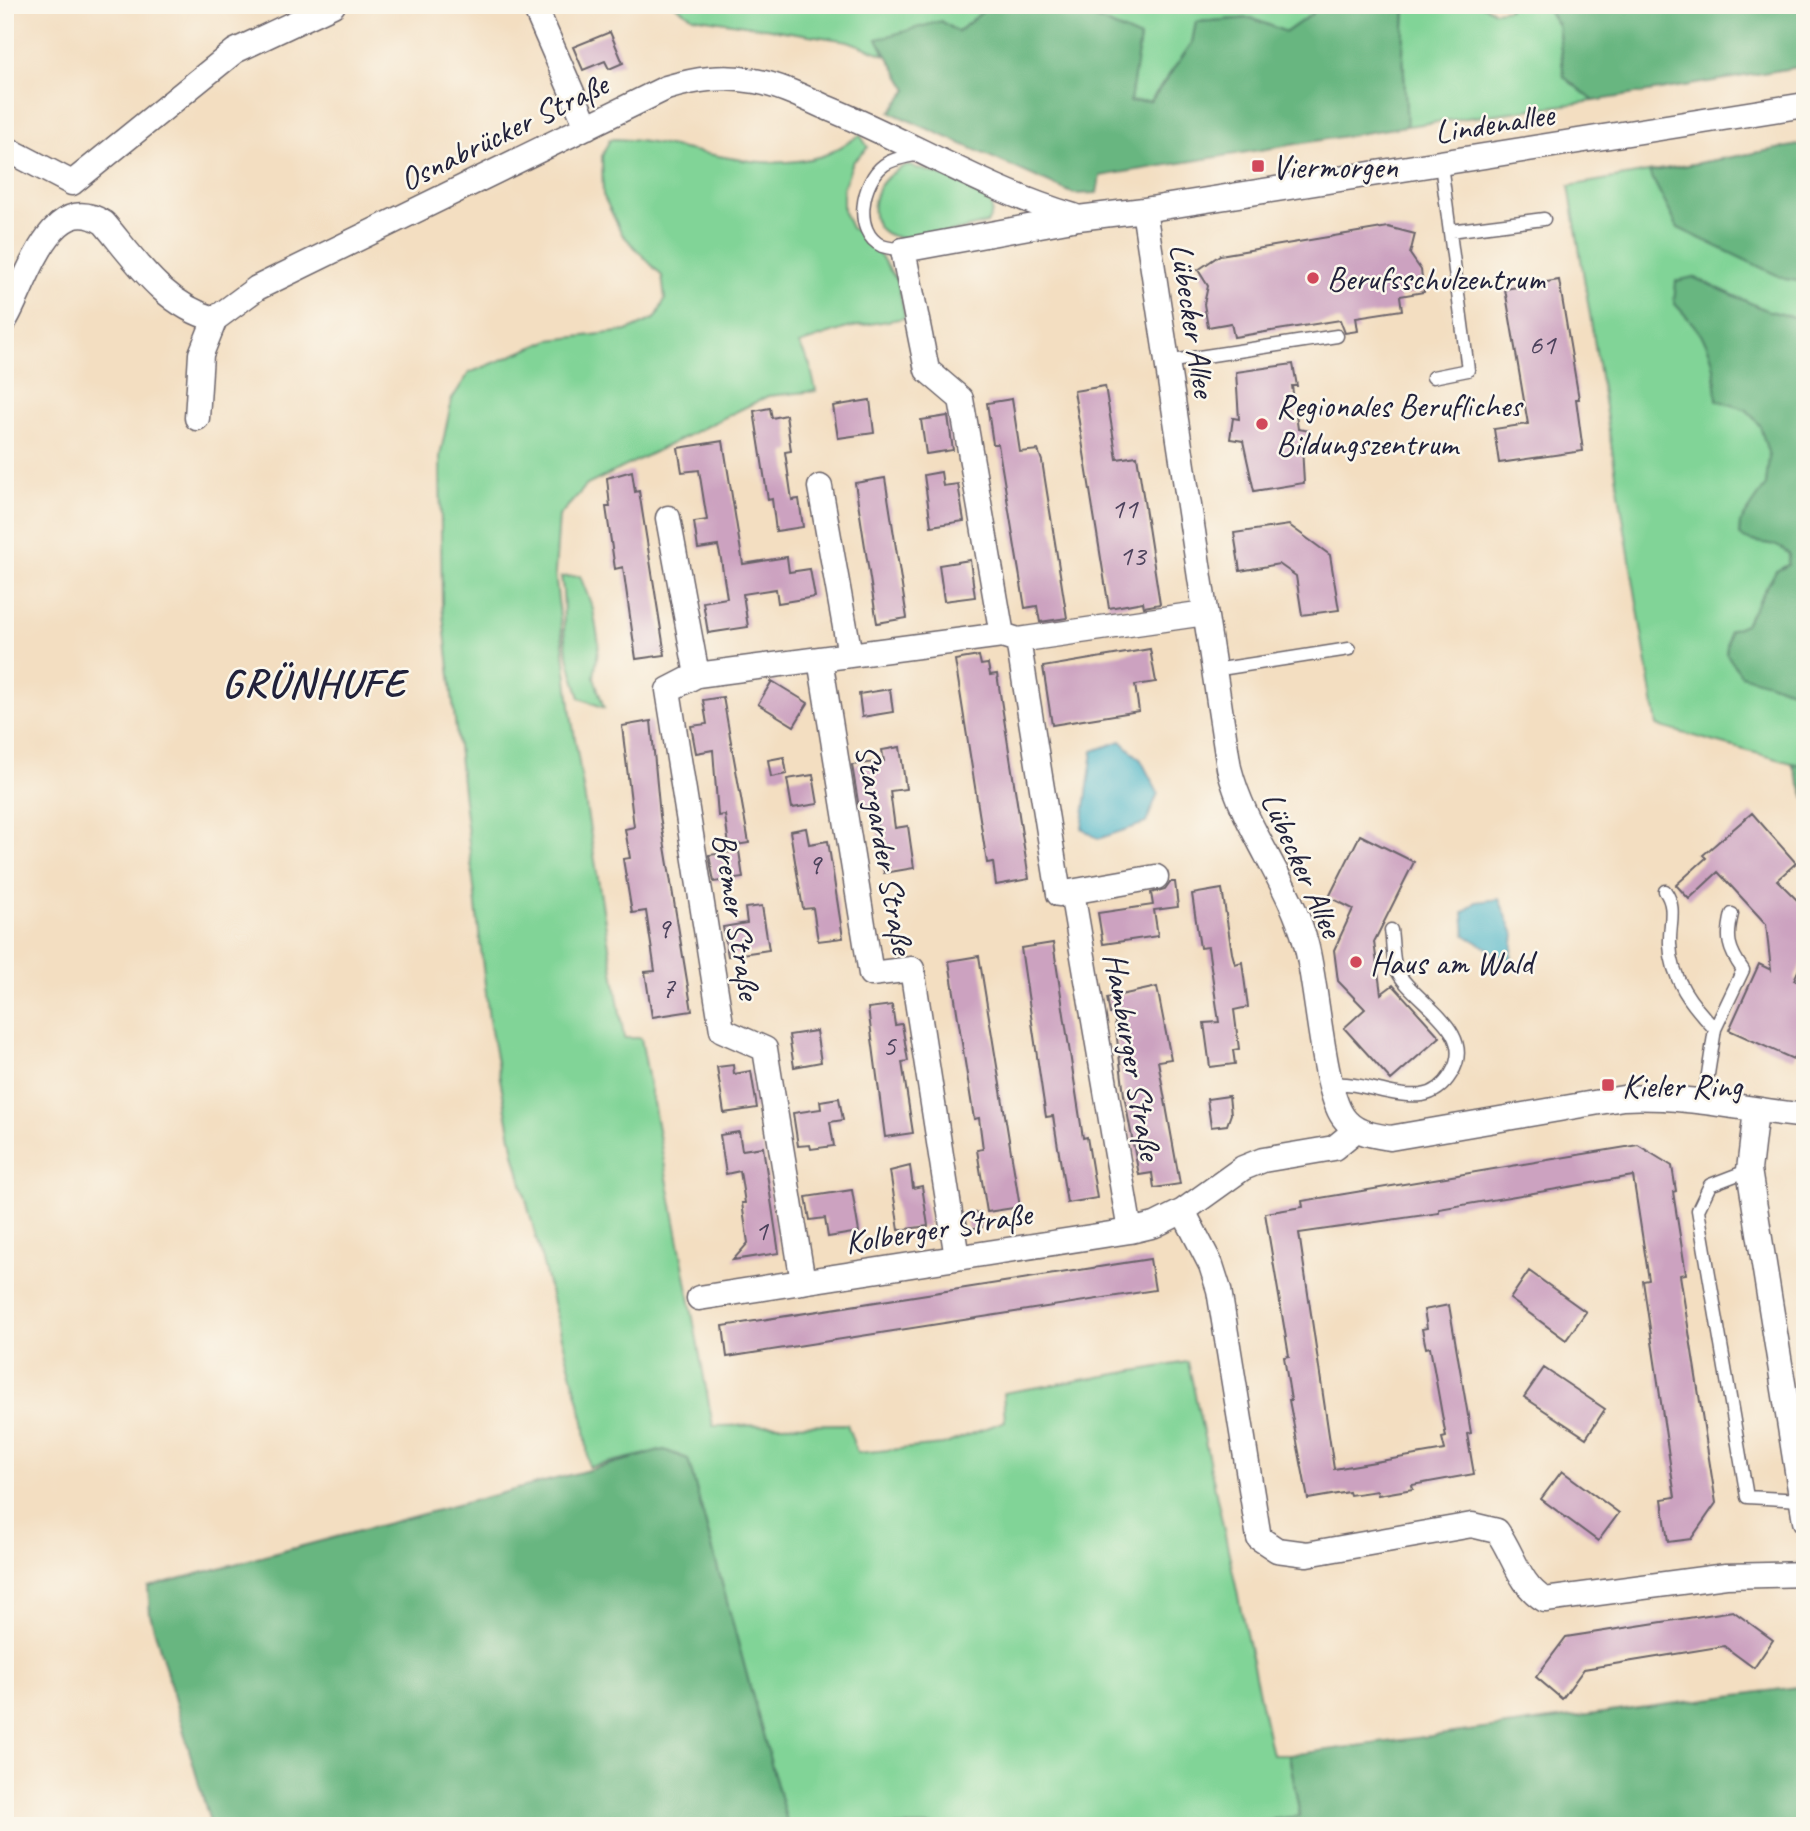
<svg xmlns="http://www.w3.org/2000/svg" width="1810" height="1831" font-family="Caveat,sans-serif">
<rect width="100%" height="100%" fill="#fbf7ec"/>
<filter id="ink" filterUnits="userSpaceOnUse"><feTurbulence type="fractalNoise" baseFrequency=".0143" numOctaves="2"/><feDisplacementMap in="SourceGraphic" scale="14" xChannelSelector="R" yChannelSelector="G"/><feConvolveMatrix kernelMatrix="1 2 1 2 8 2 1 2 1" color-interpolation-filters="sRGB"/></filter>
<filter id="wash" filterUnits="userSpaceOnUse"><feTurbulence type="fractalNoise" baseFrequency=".00686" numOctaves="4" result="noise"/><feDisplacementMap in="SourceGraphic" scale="28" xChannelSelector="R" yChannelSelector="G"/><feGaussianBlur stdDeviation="1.57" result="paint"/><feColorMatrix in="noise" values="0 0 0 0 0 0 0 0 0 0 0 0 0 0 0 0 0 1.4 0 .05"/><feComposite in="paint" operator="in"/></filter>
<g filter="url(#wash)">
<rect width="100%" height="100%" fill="#f3dec1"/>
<path fill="#81d497" stroke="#527b69" stroke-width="2" d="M674,5h324l-11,3 -29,24 -80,7 7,16 -37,-14 -155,-24z
M1065,5h240l8,8 -27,19 -35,-14 -55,4 -4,21 -42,58 -21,1 11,-64z
M1405,5h76l14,6 14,-2v-4h41l-1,7 9,13 6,52 30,24 -187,25 -4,-72z
M860,135l8,12 -15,15 -10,26v22l8,18 18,11 29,43 7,36 -58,10 -48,16 11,21 6,26 -48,5 -181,89 -28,31 -4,57 16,141 53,324h17l72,388 134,-2 10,29 86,-8 62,-24 -2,-28 185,-31 84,393h17l11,62 -50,5 -1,4h-461l-100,-367 -24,-9 -75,17 -5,-45 -70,-269 -25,-133 -47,-414 -2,-150 12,-57 17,-26 81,-33 77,-9 29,-13 9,-19 -3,-23 -40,-42 -19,-39 -1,-39 8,-17c72,1 141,38 212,17 13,-4 26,-14 38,-21z
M1805,144v654l-13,-35 -135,-37 -88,-540z
M904,166h7c23,8 101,23 76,57 -32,7 -121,40 -113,-21 3,-18 15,-28 30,-36z
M580,576l13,33 6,35 -5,33 10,31 -24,-10c-7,-23 -15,-47 -16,-71 -1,-19 1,-32 -3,-50z"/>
<path fill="#68b680" stroke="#456c5e" stroke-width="2" d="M998,5h67l75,33 -10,64 21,-1 41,-58 4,-21 55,-4 35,14 27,-19 -8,-8h100l-2,49 4,72 -307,50 -3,17 -23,1 -184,-82 18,-22 -31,-51 64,-18 17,11 29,-24z
M1550,5h255v61l-211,35 -30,-24 -6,-52 -9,-13z
M1805,144v138l-20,-3 -107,-51 -29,-56z
M1693,277l73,33 39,10v19l-5,11 5,9v335l-64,-19 -15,-22 3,-22 16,-7 31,-53 12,-6 1,-11c-19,-17 -32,-6 -50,-19l1,-12 26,-38 3,-29 -9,-30 -13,-16 -30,-10c-3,-51 -8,-60 -43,-97l2,-22z
M1792,763l13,3v32z
M664,1450l24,9 100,367h-577l-61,-212 -2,-27z
M1805,1686v140h-556l1,-4 50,-6 -11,-61z"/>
<path fill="#48b3c6" stroke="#356a80" stroke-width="2" d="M1121,741l20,19 17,33 -12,30 -48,16 -16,-11 11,-77z
M1499,899l15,35 -3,28 -46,-27 -2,-22 13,-11z"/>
<g id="blocks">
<path fill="#cca2c0" d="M610,32l13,31 -14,6 -4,-8 -22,9 -10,-23z
M1388,227l27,7 -5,20 11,16 3,22 -24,4 2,14 -46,7 2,14 -13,2 -5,-13 -106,17 -3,-14 -23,4 -4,-23 4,-18 -10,-16 22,-15z
M1559,280l20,119h-3l7,52 -84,12 -5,-34 34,-5 -23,-135z
M1293,364l4,22h-5l6,43 12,2 -2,16 -6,-1 2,37 -50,8 -11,-50 -13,-2 3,-21 6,1 -3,-47z
M1105,386l12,73 20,-3 23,148 -16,3 -1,-5 -34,6 -35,-217z
M1012,399l8,53 18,-2 4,11 25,157 -27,4 -3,-16 -12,2 -27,-164h-5l-6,-41z
M870,400l4,33 -36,5 -5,-32z
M770,408l2,10 14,-3 5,36 -6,1 7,48 7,-1 4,28 -27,4 -4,-32 -4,1 -14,-89z
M948,416l5,34 -27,4 -5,-34z
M723,441l20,123 44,-7 2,15 21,-3 5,28 -37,6 -2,-14 -33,5 5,33 -40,6 -5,-31 24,-4 -6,-39 -3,-13 -20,3 -4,-27 13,-2 -8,-50 -17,2 -4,-24z
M632,471l3,21 4,-1 26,164 -29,4 -13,-92 -8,2 -9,-62h4l-3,-29z
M941,472l2,14 15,-2 6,37 -33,5 -7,-51z
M885,478l22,140 -30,5 -22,-140z
M1289,525l41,30 9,55 -37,5 -6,-39 -17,-12 -39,7 -6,-38z
M970,560l5,37 -31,4 -5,-36z
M1150,649l6,33 -21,3 4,26 -87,14 -9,-58z
M979,656l2,9 7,-1 2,11 7,-1 32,205 -33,6 -3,-23 -6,1 -32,-203z
M772,681l36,22 -14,23 -36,-22z
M890,689l3,23 -31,5 -3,-23z
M723,697l26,146 -20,3 -4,-31 -7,1 -5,-66 -17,3 -5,-27 16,-2 -4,-24z
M651,721l9,95 32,195 -40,6 -7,-45 10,-1 -9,-60 -14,2 -9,-54 7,-1 -5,-29 9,-2 -12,-101z
M900,747l6,42 -16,2 5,37 13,-2 6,42 -30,5 -10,-67 -15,2 -7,-43 32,-4 -2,-11z
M784,757l3,17 -16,3 -3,-17z
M813,775l5,29 -26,4 -5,-29z
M1752,813l44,50 -19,17 25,25 3,29v21l-11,25 11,5v47l-12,27 -64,-29 30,-66 12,6 -5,-46 -48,-52 -29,27 -13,-14 30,-27 -3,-3z
M806,828l3,16 19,-3 15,97 -25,3 -5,-33 -10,1 -13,-78z
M1360,835l54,27 -40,80 7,52 12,-9 47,52 -49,43 -47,-52 21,-19 -27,-28 -4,-31 19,-41 -24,-12z
M739,851l4,27 -29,4 -5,-27z
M1170,882h5l3,25 -24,3 4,26 -55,8 -5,-31 55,-8 -2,-12 14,-4z
M1222,889l10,64 3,11 7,-2 6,45 -14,3 5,39 -6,1 2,14 -25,3 -6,-44 15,-1 -11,-75 -8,1 -8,-54z
M762,906l7,44 -41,6 -5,-29 24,-4 -2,-15z
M1053,943l30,195 4,-1 10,61 -30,5 -14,-87 -7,1 -25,-169z
M979,956l41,251 -33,5 -10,-62 6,-1 -4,-31 -5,1 -25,-158z
M1157,987l14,72 -13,2 22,123 -26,4 -2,-15 -13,2 -15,-80 -10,-81h-4l-3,-16z
M892,1005l3,20 7,-1 6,37 -6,1 11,71 -28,4 -17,-129z
M816,1031l5,31 -27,5 -5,-32z
M733,1065l1,9 17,-3 6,37 -33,5 -7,-46z
M1229,1096l2,18 -4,11 -16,2 -4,-28z
M839,1098l4,22 -13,2 4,24 -23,3 -1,-4 -12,1 -5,-33 28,-4 -1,-8z
M739,1132l3,18 21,-3 16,106 -46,7 15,-17 -6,-40h3l-5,-32 -14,3 -6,-39z
M1638,1145l34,21 4,25 -3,1 13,82 -6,1 36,228 -25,36 -23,3 -6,-43 13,-2 -32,-216 6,-1 -16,-104 -194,33v4l-140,20 35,236 111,-19 -3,-12 4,-1 -16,-90 -4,1 -4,-19 5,-1 -3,-18 25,-5 22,128 -4,1 7,40 -62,11 1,4 -35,6 -1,-4 -27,4 -1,-3 -41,7 -19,-99h2l-7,-43 5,-1 -24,-143 38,-6 -1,-6z
M910,1166l3,22 9,-2 6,40 -29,4 -9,-59z
M852,1190l7,42 -31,5 -3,-19 -15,2 -4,-23z
M980,1212l2,15 -14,2 -3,-15z
M1150,1259l5,31 -428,67 -4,-31z
M1529,1271l57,41 -20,28 -56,-41z
M1544,1368l61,41 -19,29 -62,-41z
M1562,1471l57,42 -21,28 -57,-42z
M1733,1611l40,29 -19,28 -30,-22 -140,23 -22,30 -26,-22 30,-40z"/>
</g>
</g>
<g filter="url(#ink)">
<use href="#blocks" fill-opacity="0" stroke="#6b646a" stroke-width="2"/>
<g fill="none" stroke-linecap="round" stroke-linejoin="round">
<g stroke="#6b646a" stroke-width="15">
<path id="service" d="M1450,231l94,-12
M903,250c-6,-1 -15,-2 -21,-4 -30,-14 -20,-65 2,-81 10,-7 25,-9 37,-11
M1166,362l171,-26
M1433,377l35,-7 -27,-206
M1214,670l135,-21
M1665,891c12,17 4,32 5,53 1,35 22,61 45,85l-11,71
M1715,1029l28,-59c-15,-21 -17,-32 -11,-56
M1332,1084c30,-3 58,14 90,11 13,-2 23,-11 29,-21 29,-45 -43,-74 -55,-106 -4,-11 -3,-26 -5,-38
M1749,1170l-39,15 -12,25 49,287 54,3"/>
</g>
<g stroke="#6b646a" stroke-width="27">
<path id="minor" d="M534,5l53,122
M5,148l67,35
M72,183l163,-132 98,-46
M1144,210l85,558c16,63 60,113 77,176 11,40 17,145 37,173 11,16 29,18 47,21l233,-40c62,-3 120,11 182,18
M5,320c21,-34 45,-133 99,-97 32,38 61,83 111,96
M197,418l4,-64 14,-35 42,-31 409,-200c30,-9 58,-13 89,-7 24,4 48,16 70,26 84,34 163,84 249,109
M820,487l30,168
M668,518l29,157
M1002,635l-41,-236 -34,-29 -24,-120 175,-32 66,-8 661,-105
M1018,640l41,254 97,-17
M820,659l51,315 41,-5 45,289
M1072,892l58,339
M1756,1110l-7,60 56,351
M1356,1130l-22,18 -71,12 -20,8 -60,43 28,54 8,25 40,248 18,12 30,4 165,-29 25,6c17,24 22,54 48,69l181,-24 79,-2
M803,1282l-38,-233 -43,-19 -54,-340 29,-15 305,-40 16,5 187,-27
M699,1298l431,-67 25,-6 28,-14"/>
</g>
<use href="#service" stroke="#fff" stroke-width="12"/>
<use href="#minor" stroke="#fff" stroke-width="24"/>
</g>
</g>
<g fill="#d1495b" stroke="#fbf7ec" stroke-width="2.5">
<rect x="1251" y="159" width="14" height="14" rx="3.5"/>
<circle cx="1313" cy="278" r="7"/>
<circle cx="1262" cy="424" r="7"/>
<circle cx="1356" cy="962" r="7"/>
<rect x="1601" y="1078" width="14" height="14" rx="3.5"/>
</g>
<g text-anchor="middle" stroke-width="5" stroke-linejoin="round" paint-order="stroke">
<g font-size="30" fill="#4c425c">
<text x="1542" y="354">61</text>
<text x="1124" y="518">11</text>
<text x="1132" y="565">13</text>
<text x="814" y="874">9</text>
<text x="663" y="938">9</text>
<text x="668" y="997">7</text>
<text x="889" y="1055">5</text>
<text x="761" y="1240">1</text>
</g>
<g font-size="33" fill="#22223b" stroke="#fbf7ec">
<text transform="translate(1494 122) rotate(-9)" y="12">Lindenallee</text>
<text transform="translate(503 131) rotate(-26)" y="12">Osnabrücker Straße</text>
<text transform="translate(1194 320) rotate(81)" y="12">Lübecker Allee</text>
<text transform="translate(886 849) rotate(80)" y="12">Stargarder Straße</text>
<text transform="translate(1303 864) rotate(66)" y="12">Lübecker Allee</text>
<text transform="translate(738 916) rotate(81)" y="12">Bremer Straße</text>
<text transform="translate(1134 1056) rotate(80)" y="12">Hamburger Straße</text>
<text transform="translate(938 1227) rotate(-9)" y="12">Kolberger Straße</text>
</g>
<g font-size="33" fill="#22223b" stroke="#fbf7ec" text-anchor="start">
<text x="1272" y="178">Viermorgen</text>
<text x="1327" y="290">Berufsschulzentrum</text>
<text x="1276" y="417">Regionales Berufliches<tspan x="1276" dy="38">Bildungszentrum</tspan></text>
<text x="1370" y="974">Haus am Wald</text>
<text x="1622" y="1097">Kieler Ring</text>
</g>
<g font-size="40" font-weight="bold" letter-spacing="2" fill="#22223b" stroke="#fbf7ec">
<text x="314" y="696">GRÜNHUFE</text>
</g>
</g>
<rect width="1810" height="1831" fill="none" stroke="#fbf7ec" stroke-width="28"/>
</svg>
